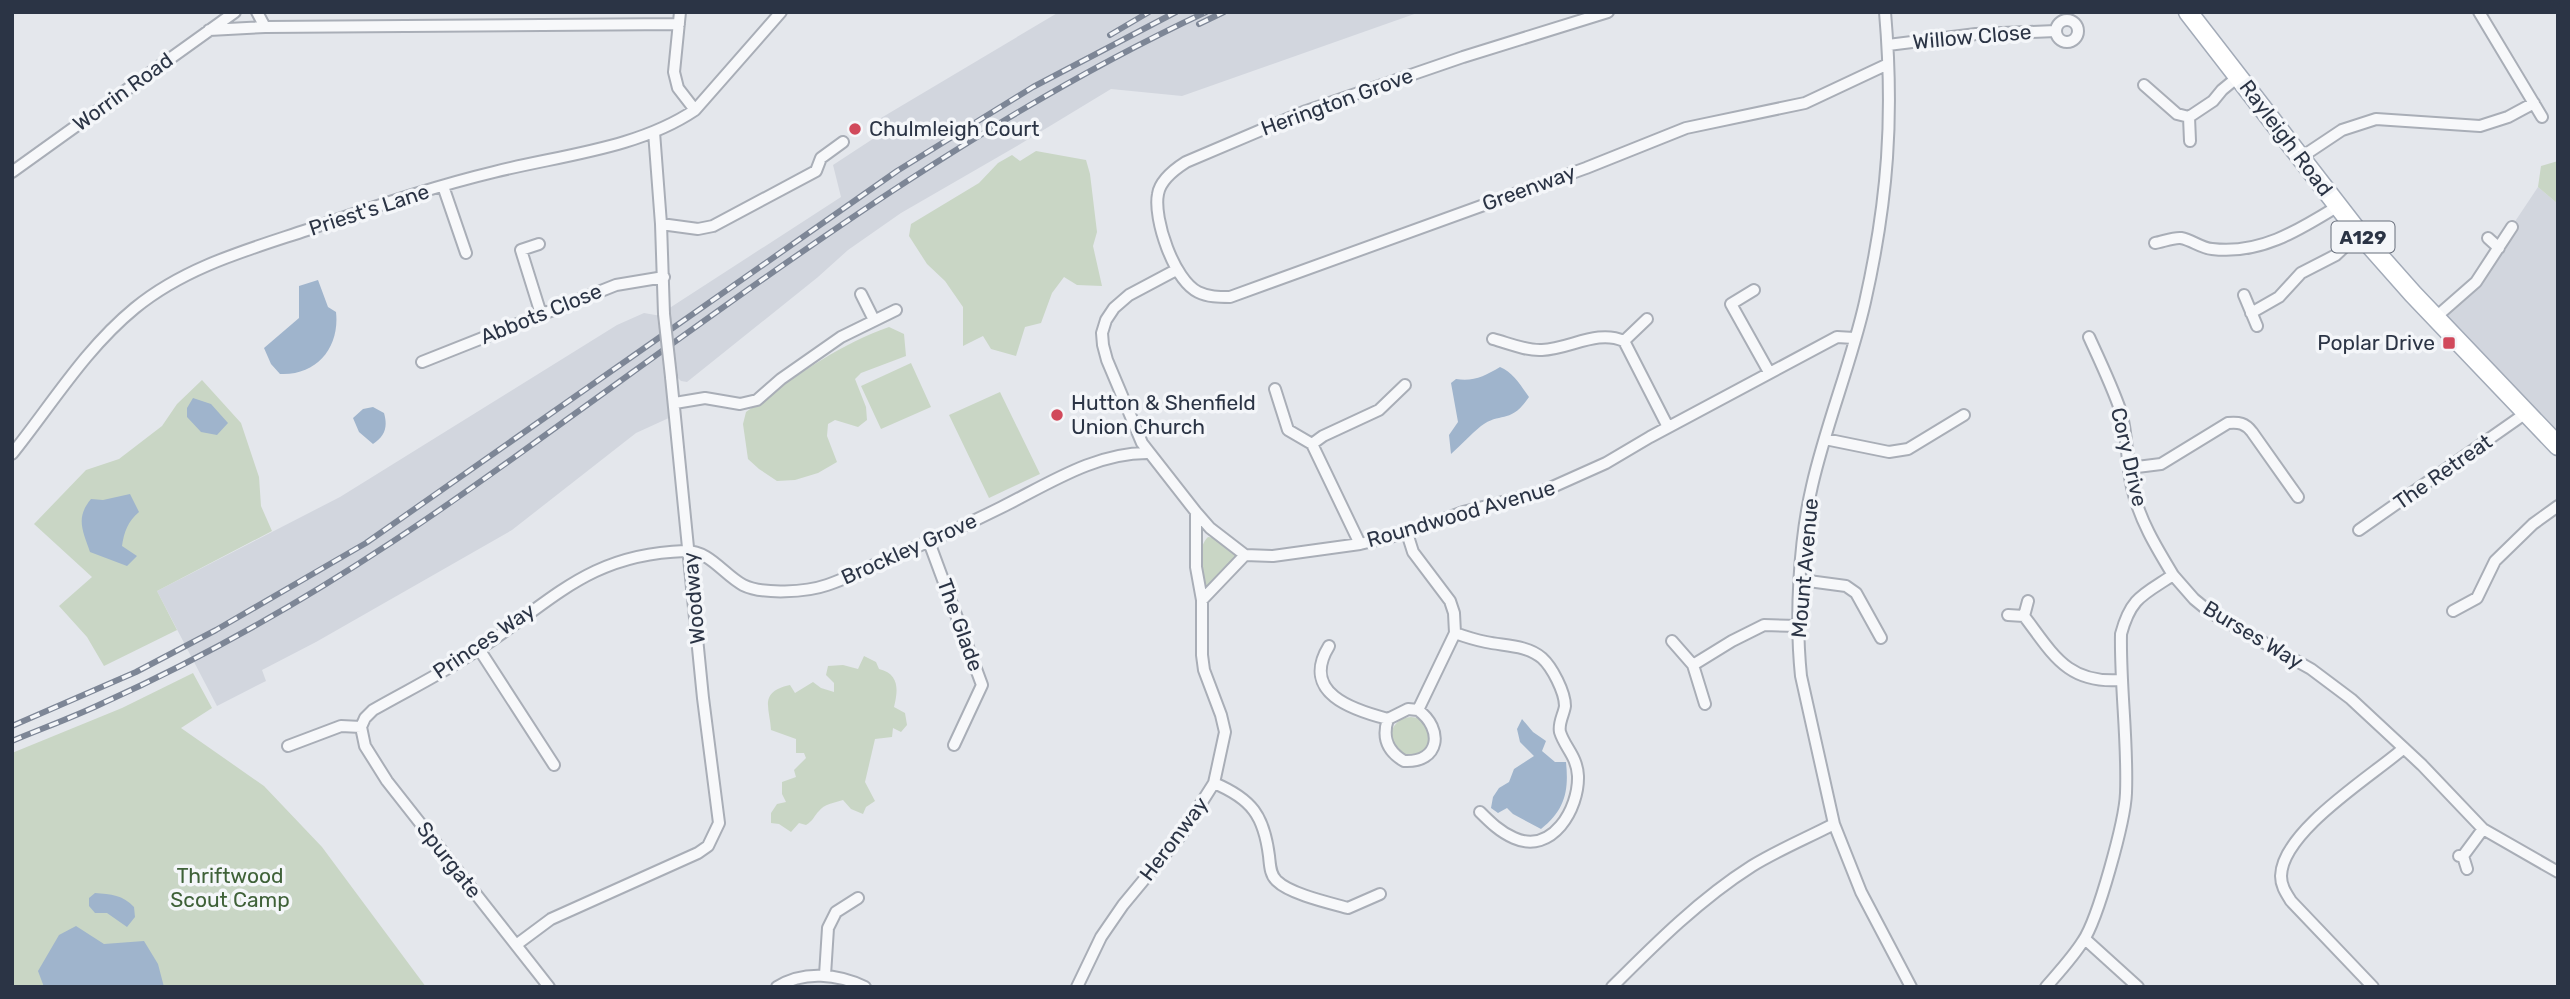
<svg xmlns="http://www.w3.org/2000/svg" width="2570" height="999" font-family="Rubik,sans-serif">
<rect width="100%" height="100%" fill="#e4e7ec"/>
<path fill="#d2d6de" d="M1059,12h361l-238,84 -71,-7 -94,57 -116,67 -53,37 -30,27 -131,105 -6,-1 -6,-6 -7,-66 173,-112 -8,-32 55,-36 -7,-11z
M2538,187l20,17v228l-115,-120 25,-20z
M644,313l17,3 10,101 -35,16 -124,97 -196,112 -54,28 4,11 -49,25 -60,-115 183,-94 277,-172z"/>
<path fill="#c9d6c5" d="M1036,151l50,9 4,14 7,58 -4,14 9,40 -25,-1 -13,-8 -12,16 -11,30 -16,4 -9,29 -25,-7 -8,-13 -20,10v-39l-18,-26 -18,-17 -18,-28 2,-12 68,-41 19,-20 14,-8 8,6z
M2558,161v43l-20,-17 3,-21z
M889,327l15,7 2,22 -45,17 -6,6 11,28 1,13 -9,7 -23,-7 -7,4 -1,12 10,26 -19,11 -23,7 -18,1 -18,-12 -11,-10 -5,-35 3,-12c46,-33 89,-66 143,-85z
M911,363l20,44 -50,22 -20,-43z
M202,380l39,43 18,54 2,29 11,25 -115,60 20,39 -73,36 -17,-29 -28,-31 33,-29 -58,-53 52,-54 33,-11 43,-33 15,-22z
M1000,392l40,82 -51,24 -40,-83z
M1208,537l7,1 24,18 -32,34 -3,-2c-2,-14 -8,-40 4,-51z
M864,656l12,6 3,7c21,5 19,22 15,38l11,6 2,12 -6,7 -8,-4 -1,9 -17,2 -10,43 10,19 -9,6 -3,7 -12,-5 -8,-9c-9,3 -19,4 -24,11 -5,5 -6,10 -13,14l-7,-2 -8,9 -12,-8 -8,-1v-10l6,-9 9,-2 -4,-8v-12l14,-5 -2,-7 12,-12 -2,-5h-8v-14l-25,-9c-1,-22 -13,-38 19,-45l5,8 18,-11 8,6 13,4v-9l-8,-8 2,-9 15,-1 15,4z
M193,673l19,35 -31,20 83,58 58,61 104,140h-414v-234l110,-45z
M1391 737a20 20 0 1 1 40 0a20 20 0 1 1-40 0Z"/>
<path fill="#9fb4cc" d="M318,280l10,27 8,5c4,35 -19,64 -56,62l-9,-10 -7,-16 35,-30v-32z
M1500,367c13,5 21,19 29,30 -19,28 -28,14 -48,29 -10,8 -20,19 -30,28l-2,-19 9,-13 -7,-39 5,-4c17,3 29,-3 44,-12z
M193,398l18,6 17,19 -11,12 -16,-3 -14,-15v-9z
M373,407l11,6c4,14 1,23 -11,31l-14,-12 -6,-14 10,-9z
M130,494l9,18c-11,9 -15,20 -17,34l15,10 -10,10 -37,-14c-7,-21 -15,-34 1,-53l12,1z
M1522,719l11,13 13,9 -4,10 13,11h11c3,29 -1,48 -25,67l-28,-15 -6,-6 -9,5 -7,-5 2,-11 6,-9 10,-6 5,-13 20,-13 -14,-14 -3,-13z
M95,893c16,1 28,2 39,14l1,10 -8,10 -20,-14h-12l-6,-7v-8z
M76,926l28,18 40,-3 14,23 6,23h-120l-6,-16 21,-36z"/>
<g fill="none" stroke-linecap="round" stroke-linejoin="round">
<g stroke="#a9aeb7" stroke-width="14">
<path id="street" d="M257,12l8,15
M1608,12l-145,45 -157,54 -120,51c-11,7 -26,19 -28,32 -5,25 16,86 40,98 10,5 21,5 32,5l356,-129 100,-40 119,-25 83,-39
M1885,12c9,104 3,188 -20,290 -14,62 -39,122 -53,184 -13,56 -17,132 -11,190l33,148 27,68 50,95
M2479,12l63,105
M2056 31a11 11 0 1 1 22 0a11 11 0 1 1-22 0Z
M209,30l56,-3 414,-3
M1888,45l88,-11 80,-3
M2144,85l33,29 12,3 24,-16 9,-11 17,-14
M695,110l86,-98
M2189,117l1,24
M654,132l7,92 3,90
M2300,158l42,-28 34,-11 104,7 28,-9 26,-14
M12,172l223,-160
M443,186l23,67
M661,224l37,5 15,-3 103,-55 5,-13 22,-16
M2488,238l11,10
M2155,243c7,-1 19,-6 26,-5 11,2 20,10 31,11 48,6 87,-19 126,-43
M539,244l-18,6 20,64
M1176,270l-47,25 -15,13 -8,12 -4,13 1,12 4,15 35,83 54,69 14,16 35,27 28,1 87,-12 47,-11 56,-21 76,-19 67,-30 44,-26 187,-100 17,1
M1754,290l-23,14 38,68
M861,294l13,26
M2244,295l13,31
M2251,313l28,-16 22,-24 35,-18 23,-22
M2436,317l40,-35 36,-55
M2089,337c11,24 23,49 32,75 7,24 5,50 11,75 7,32 24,60 41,88
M1493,339c15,4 33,12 49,11 28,-1 55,-21 82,-9l23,-22
M1624,341l44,86
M422,362l194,-77 48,-8
M1275,389l13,41 24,14
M675,403l30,-5 35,6 17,-4 24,-21 60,-42 55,-27
M1825,439l64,13 19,-3 56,-34
M12,454c40,-50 73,-105 123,-146 50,-41 112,-58 172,-78 62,-22 124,-43 187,-58 67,-17 143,-23 201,-62l-17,-22 -4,-16 6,-60
M2129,468l32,-4 67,-41c11,-1 17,0 24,9l46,65
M2359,530l167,-117
M929,542l53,143 -28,60
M1360,544l-48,-100 11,-8 56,-26 26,-25
M1801,580l45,6 10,7 25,45
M1202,600l43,-45
M2453,611l24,-13 18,-37 38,-37 25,-18
M2008,615l16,1c29,38 43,68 97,64
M2024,616l4,-15
M1455,633c11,4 21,7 31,9 19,4 41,3 56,16 10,9 23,34 23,48 -1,8 -7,17 -5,26 5,16 17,24 18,44 1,33 -26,79 -64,62 -14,-6 -24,-16 -34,-26
M1672,641l21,24 12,39
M1329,646c-29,47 24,64 59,73l20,-10 10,1 37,-77 -1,-20 -4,-12 -37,-49 -6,-19
M479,649l75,116
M1693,665l39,-24 32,-16 35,1
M1388,719c-6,18 -1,32 16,42 36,2 40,-32 14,-51
M361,727l4,19 22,35 162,206
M288,746l53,-20 20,1 4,-9 8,-8c35,-20 72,-38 106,-61 74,-48 109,-95 206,-98 24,-1 39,24 58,34 20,10 64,7 84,0 18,-6 36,-15 54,-23 41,-17 81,-35 121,-55 46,-23 94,-55 147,-54
M1214,783c38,16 50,33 55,73 1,9 1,19 8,25 13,13 53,22 71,27l32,-14
M2459,856h4l20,-27
M2463,856l4,13
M2085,939l53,48
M516,945l35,-26 147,-66 10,-7 11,-23 -16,-125 -32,-321
M825,975l3,-47 8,-16 22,-14
M777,987c27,-17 61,-13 88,0
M1077,987l24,-50 22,-32 58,-70 33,-52 11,-51 -4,-17 -17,-45 -2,-15v-55l-6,-33v-55
M1612,987c44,-44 88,-88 140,-121 26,-16 55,-28 82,-42
M2046,987c13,-15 27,-30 37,-46 15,-22 42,-120 43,-148 2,-53 -6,-106 -5,-159 10,-37 22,-39 52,-59l21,24 17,14 100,56 40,30 71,66 61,64 75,43
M2373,987l-82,-86c-5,-8 -10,-15 -10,-25 1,-45 91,-100 123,-128"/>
</g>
<g stroke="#a3abb8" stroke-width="21">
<path id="primary" d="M2188,12l171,221 54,61 145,152"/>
</g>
<use href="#street" stroke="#f7f8fa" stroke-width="10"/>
<use href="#primary" stroke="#fff" stroke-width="18"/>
<g stroke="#7d8696" stroke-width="6">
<path id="rail" d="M1199,24l25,-12
M1110,35l39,-23
M12,726l124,-54 80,-42 150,-87 531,-372 136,-84 143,-75
M12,741c31,-13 62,-24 91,-38 100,-45 198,-101 289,-161 69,-45 135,-94 202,-142 196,-141 392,-285 612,-388"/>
</g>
<use href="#rail" stroke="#f4f6f9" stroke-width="3.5" stroke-dasharray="10" stroke-linecap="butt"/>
<g stroke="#a9aeb7" stroke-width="14" stroke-linecap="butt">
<path id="street-bridge" d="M664,314l7,63"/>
</g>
<use href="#street-bridge" stroke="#f7f8fa" stroke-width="10"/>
</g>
<g fill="#d1495b" stroke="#f4f6f9" stroke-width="2.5">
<circle cx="855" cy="129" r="7"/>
<rect x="2442" y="336" width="14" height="14" rx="3.5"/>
<circle cx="1057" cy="415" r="7"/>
</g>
<g text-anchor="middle" stroke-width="7" stroke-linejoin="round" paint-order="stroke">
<rect fill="#f4f6f9" stroke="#676e7b" stroke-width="2" x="2331.5" y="221.5" width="63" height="31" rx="5"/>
<g font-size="19" font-weight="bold" fill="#2b3445">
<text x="2363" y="244">A129</text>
</g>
<g font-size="21" fill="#2b3445" stroke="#f4f6f9">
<text transform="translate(1972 37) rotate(-5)" y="7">Willow Close</text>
<text transform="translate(123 92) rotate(-36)" y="7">Worrin Road</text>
<text transform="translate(1337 102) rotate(-20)" y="7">Herington Grove</text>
<text transform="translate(2286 138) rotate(53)" y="7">Rayleigh Road</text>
<text transform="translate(1529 188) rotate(-20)" y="7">Greenway</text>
<text transform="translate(369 210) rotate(-18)" y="7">Priest's Lane</text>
<text transform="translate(541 314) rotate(-22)" y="7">Abbots Close</text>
<text transform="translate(2129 457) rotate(77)" y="7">Cory Drive</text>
<text transform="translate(2443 472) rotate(-35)" y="7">The Retreat</text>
<text transform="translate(1461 514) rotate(-16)" y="7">Roundwood Avenue</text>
<text transform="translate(909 549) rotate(-24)" y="7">Brockley Grove</text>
<text transform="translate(1805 568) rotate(-85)" y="7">Mount Avenue</text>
<text transform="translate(694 598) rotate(-95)" y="7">Woodway</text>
<text transform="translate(960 625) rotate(70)" y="7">The Glade</text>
<text transform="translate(2253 635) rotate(31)" y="7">Burses Way</text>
<text transform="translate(484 641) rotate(-34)" y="7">Princes Way</text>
<text transform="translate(1174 839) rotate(-53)" y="7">Heronway</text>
<text transform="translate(449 860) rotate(52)" y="7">Spurgate</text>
</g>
<g font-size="21" fill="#2b3445" stroke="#f4f6f9" text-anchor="start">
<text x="869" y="136">Chulmleigh Court</text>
<text x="2435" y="350" text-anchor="end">Poplar Drive</text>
<text x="1071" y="410">Hutton &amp; Shenfield<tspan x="1071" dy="24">Union Church</tspan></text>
</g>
<g font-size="21" fill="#3f6138" stroke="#f4f6f9">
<text x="230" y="883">Thriftwood<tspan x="230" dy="24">Scout Camp</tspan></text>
</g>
</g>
<rect width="2570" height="999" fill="none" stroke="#2b3445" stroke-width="28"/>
</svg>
